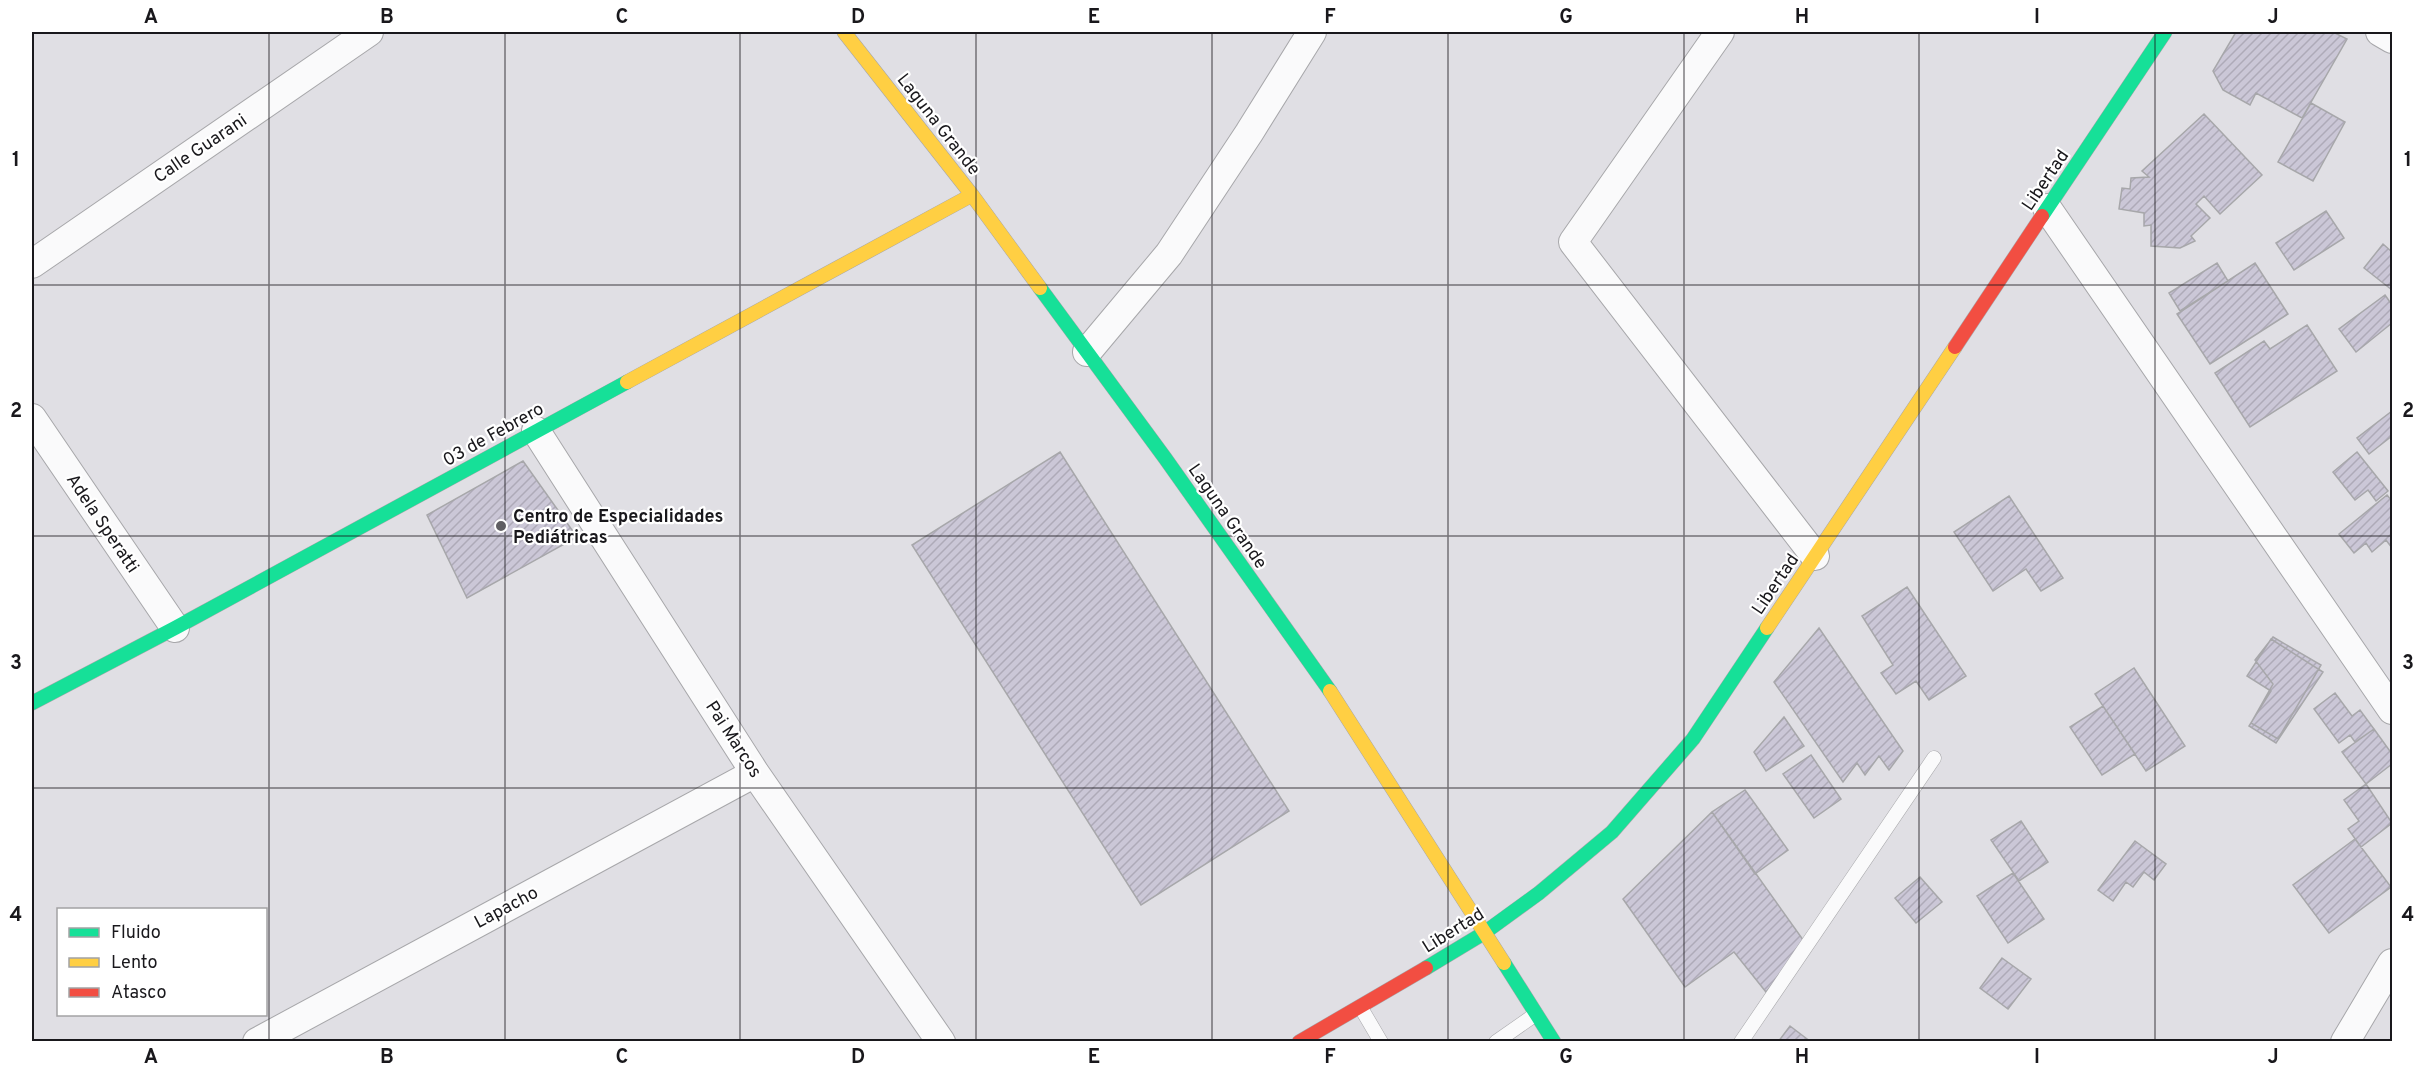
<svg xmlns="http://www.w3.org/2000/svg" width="2424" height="1073" font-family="Overpass,sans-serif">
<defs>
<pattern id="building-hatch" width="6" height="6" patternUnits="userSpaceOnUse" patternTransform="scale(1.5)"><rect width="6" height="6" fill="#cbc7d7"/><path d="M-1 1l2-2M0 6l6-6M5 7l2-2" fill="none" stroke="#aeaab8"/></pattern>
</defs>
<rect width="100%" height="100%" fill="#e0dfe4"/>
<path fill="url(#building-hatch)" stroke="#a7a7aa" stroke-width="1.5" d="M2236,32h97l14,7 -45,79 -46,-25 -6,12 -27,-15 -10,-19z
M2311,103l34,19 -32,59 -35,-19z
M2204,114l58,61 -42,39 -16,-18 -8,8 14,14 -19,18 4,5 -15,7 -29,-2v-21l-7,1v-13l-25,-4 3,-21 8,1 1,-11 18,-1 -7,-6z
M2326,211l18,27 -50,32 -18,-27z
M2383,244l9,8v38l-28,-22z
M2217,263l11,18 -48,30 -11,-18z
M2255,263l33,51 -78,50 -33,-50z
M2385,295l7,10v18l-36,29 -17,-23z
M2307,325l30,46 -87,56 -35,-54 49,-32 6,8z
M2392,411v25l-23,18 -12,-16z
M1060,452l229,359 -148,94 -229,-360z
M2357,452l31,39 -12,10 -8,-11 -13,10 -22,-28z
M523,461l54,76 -110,61 -40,-83z
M2387,495l5,6v47l-6,-8 -14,12 -6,-9 -12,10 -15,-19z
M2009,496l54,82 -22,13 -15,-22 -33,22 -39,-59z
M1907,587l59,89 -37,24 -13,-19 -20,13 -15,-21 12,-8 -31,-49z
M1819,628l84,123 -14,19 -10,-14 -14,19 -8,-12 -14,19 -69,-100z
M2273,637l48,28 -43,74 -27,-16 22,-39 -18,-24z
M2271,639l52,33 -47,71 -27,-17 22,-35 -24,-15z
M2134,668l51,78 -39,25 -51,-77z
M2335,693l17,23 8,-6 14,19 -19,13 -5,-7 -11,8 -25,-34z
M2103,706l32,48 -33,21 -32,-48z
M1784,717l20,29 -38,25 -12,-19z
M2374,729l18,25v10l-26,20 -24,-32z
M1811,755l30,44 -27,19 -31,-44z
M2366,784l26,39 -31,24 -13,-18 11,-8 -15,-21z
M1745,790l43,60 -33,24 -43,-62z
M1712,812l94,132 -40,48 -32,-40 -49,35 -62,-88z
M2021,821l27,41 -29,19 -28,-41z
M2355,839l36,48 -62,46 -36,-48z
M2135,841l31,23 -12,16 -10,-8 -11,15 -7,-5 -13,19 -15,-11z
M2013,873l31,46 -36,24 -31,-47z
M1920,877l22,25 -26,21 -21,-25z
M2002,958l29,21 -23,30 -28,-21z
M1790,1026l21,16h-33z"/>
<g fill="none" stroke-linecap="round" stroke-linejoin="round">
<g stroke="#a7a7aa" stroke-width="15">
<path id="lane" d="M1361,1008l20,34
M1496,1042l40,-28
M1741,1042l193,-284"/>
</g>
<g stroke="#a7a7aa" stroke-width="30">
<path id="street" d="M1720,32l-147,210 242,314
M2380,32l12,7
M2047,208l345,502
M32,264l337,-232
M1087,352l82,-98 80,-121 63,-101
M32,418l143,210
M536,431l219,342 186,269
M257,1042l498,-269
M2345,1042l47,-79"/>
</g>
<g stroke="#a7a7aa" stroke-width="15">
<path id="fast" d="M2042,216l123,-184
M1040,288l125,170 165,233
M32,703l143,-75 452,-246
M1504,963l50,79
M1426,968l58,-35 55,-40 73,-61 81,-93 74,-111"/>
</g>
<g stroke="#a7a7aa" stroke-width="15">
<path id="slow" d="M844,32l128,163 68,93
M627,382l345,-187
M1767,628l188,-281
M1330,691l174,272"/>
</g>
<g stroke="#a7a7aa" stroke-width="15">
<path id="jam" d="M1955,347l87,-131
M1299,1042l127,-74"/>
</g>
<use href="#lane" stroke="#fafafb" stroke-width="14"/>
<use href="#street" stroke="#fafafb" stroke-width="28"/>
<use href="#fast" stroke="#16e098" stroke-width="14"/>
<use href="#slow" stroke="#ffcf43" stroke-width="14"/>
<use href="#jam" stroke="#f24e42" stroke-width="14"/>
</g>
<path fill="none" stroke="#19181c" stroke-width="1.5" stroke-opacity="0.55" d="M269,32v1010M505,32v1010M740,32v1010M976,32v1010M1212,32v1010M1448,32v1010M1684,32v1010M1919,32v1010M2155,32v1010M32,285h2360M32,536h2360M32,788h2360"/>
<circle fill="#5f5e62" stroke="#fff" stroke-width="2" cx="501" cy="526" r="6"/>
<g text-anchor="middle" stroke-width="4.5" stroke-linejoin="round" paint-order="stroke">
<g font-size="18" fill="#19181c" stroke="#fff">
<text transform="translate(939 124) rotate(52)" y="6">Laguna Grande</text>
<text transform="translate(200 148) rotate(-34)" y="6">Calle Guarani</text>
<text transform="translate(2045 180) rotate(-56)" y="6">Libertad</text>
<text transform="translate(493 434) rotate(-29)" y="6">03 de Febrero</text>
<text transform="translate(1228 516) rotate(55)" y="6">Laguna Grande</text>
<text transform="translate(103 523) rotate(56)" y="6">Adela Speratti</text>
<text transform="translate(1775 584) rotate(-56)" y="6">Libertad</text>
<text transform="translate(734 739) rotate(57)" y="6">Pai Marcos</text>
<text transform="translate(506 907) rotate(-28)" y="6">Lapacho</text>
<text transform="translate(1453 930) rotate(-32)" y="6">Libertad</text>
</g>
<g font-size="18" font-weight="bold" fill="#19181c" stroke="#fff" text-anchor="start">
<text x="513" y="522">Centro de Especialidades<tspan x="513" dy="21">Pediátricas</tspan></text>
</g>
</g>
<rect width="2424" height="1073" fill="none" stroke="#ffffff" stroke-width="66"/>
<rect x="57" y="908" width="210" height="108" fill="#ffffff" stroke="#a3a3a4" stroke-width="1.5"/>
<rect x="69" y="928" width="30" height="9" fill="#16e098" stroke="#a3a3a4" stroke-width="1.5"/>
<text x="111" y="938" font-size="18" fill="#19181c">Fluido</text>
<rect x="69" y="958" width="30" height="9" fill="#ffcf43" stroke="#a3a3a4" stroke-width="1.5"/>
<text x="111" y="968" font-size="18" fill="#19181c">Lento</text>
<rect x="69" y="988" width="30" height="9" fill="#f24e42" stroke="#a3a3a4" stroke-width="1.5"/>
<text x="111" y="998" font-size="18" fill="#19181c">Atasco</text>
<rect x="33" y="33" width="2358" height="1007" fill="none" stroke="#19181c" stroke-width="2"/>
<g font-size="20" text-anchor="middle" font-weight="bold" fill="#19181c">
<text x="151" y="23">A</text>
<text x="387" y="23">B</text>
<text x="622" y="23">C</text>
<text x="858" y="23">D</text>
<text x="1094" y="23">E</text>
<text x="1330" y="23">F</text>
<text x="1566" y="23">G</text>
<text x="1802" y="23">H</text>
<text x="2037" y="23">I</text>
<text x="2273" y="23">J</text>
<text x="16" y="166">1</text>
<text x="2408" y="166">1</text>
<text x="16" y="417">2</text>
<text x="2408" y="417">2</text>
<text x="16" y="669">3</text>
<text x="2408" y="669">3</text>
<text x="16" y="921">4</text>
<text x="2408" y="921">4</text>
<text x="151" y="1063">A</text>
<text x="387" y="1063">B</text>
<text x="622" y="1063">C</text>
<text x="858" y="1063">D</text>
<text x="1094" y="1063">E</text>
<text x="1330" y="1063">F</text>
<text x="1566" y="1063">G</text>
<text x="1802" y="1063">H</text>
<text x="2037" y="1063">I</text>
<text x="2273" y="1063">J</text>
</g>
</svg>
